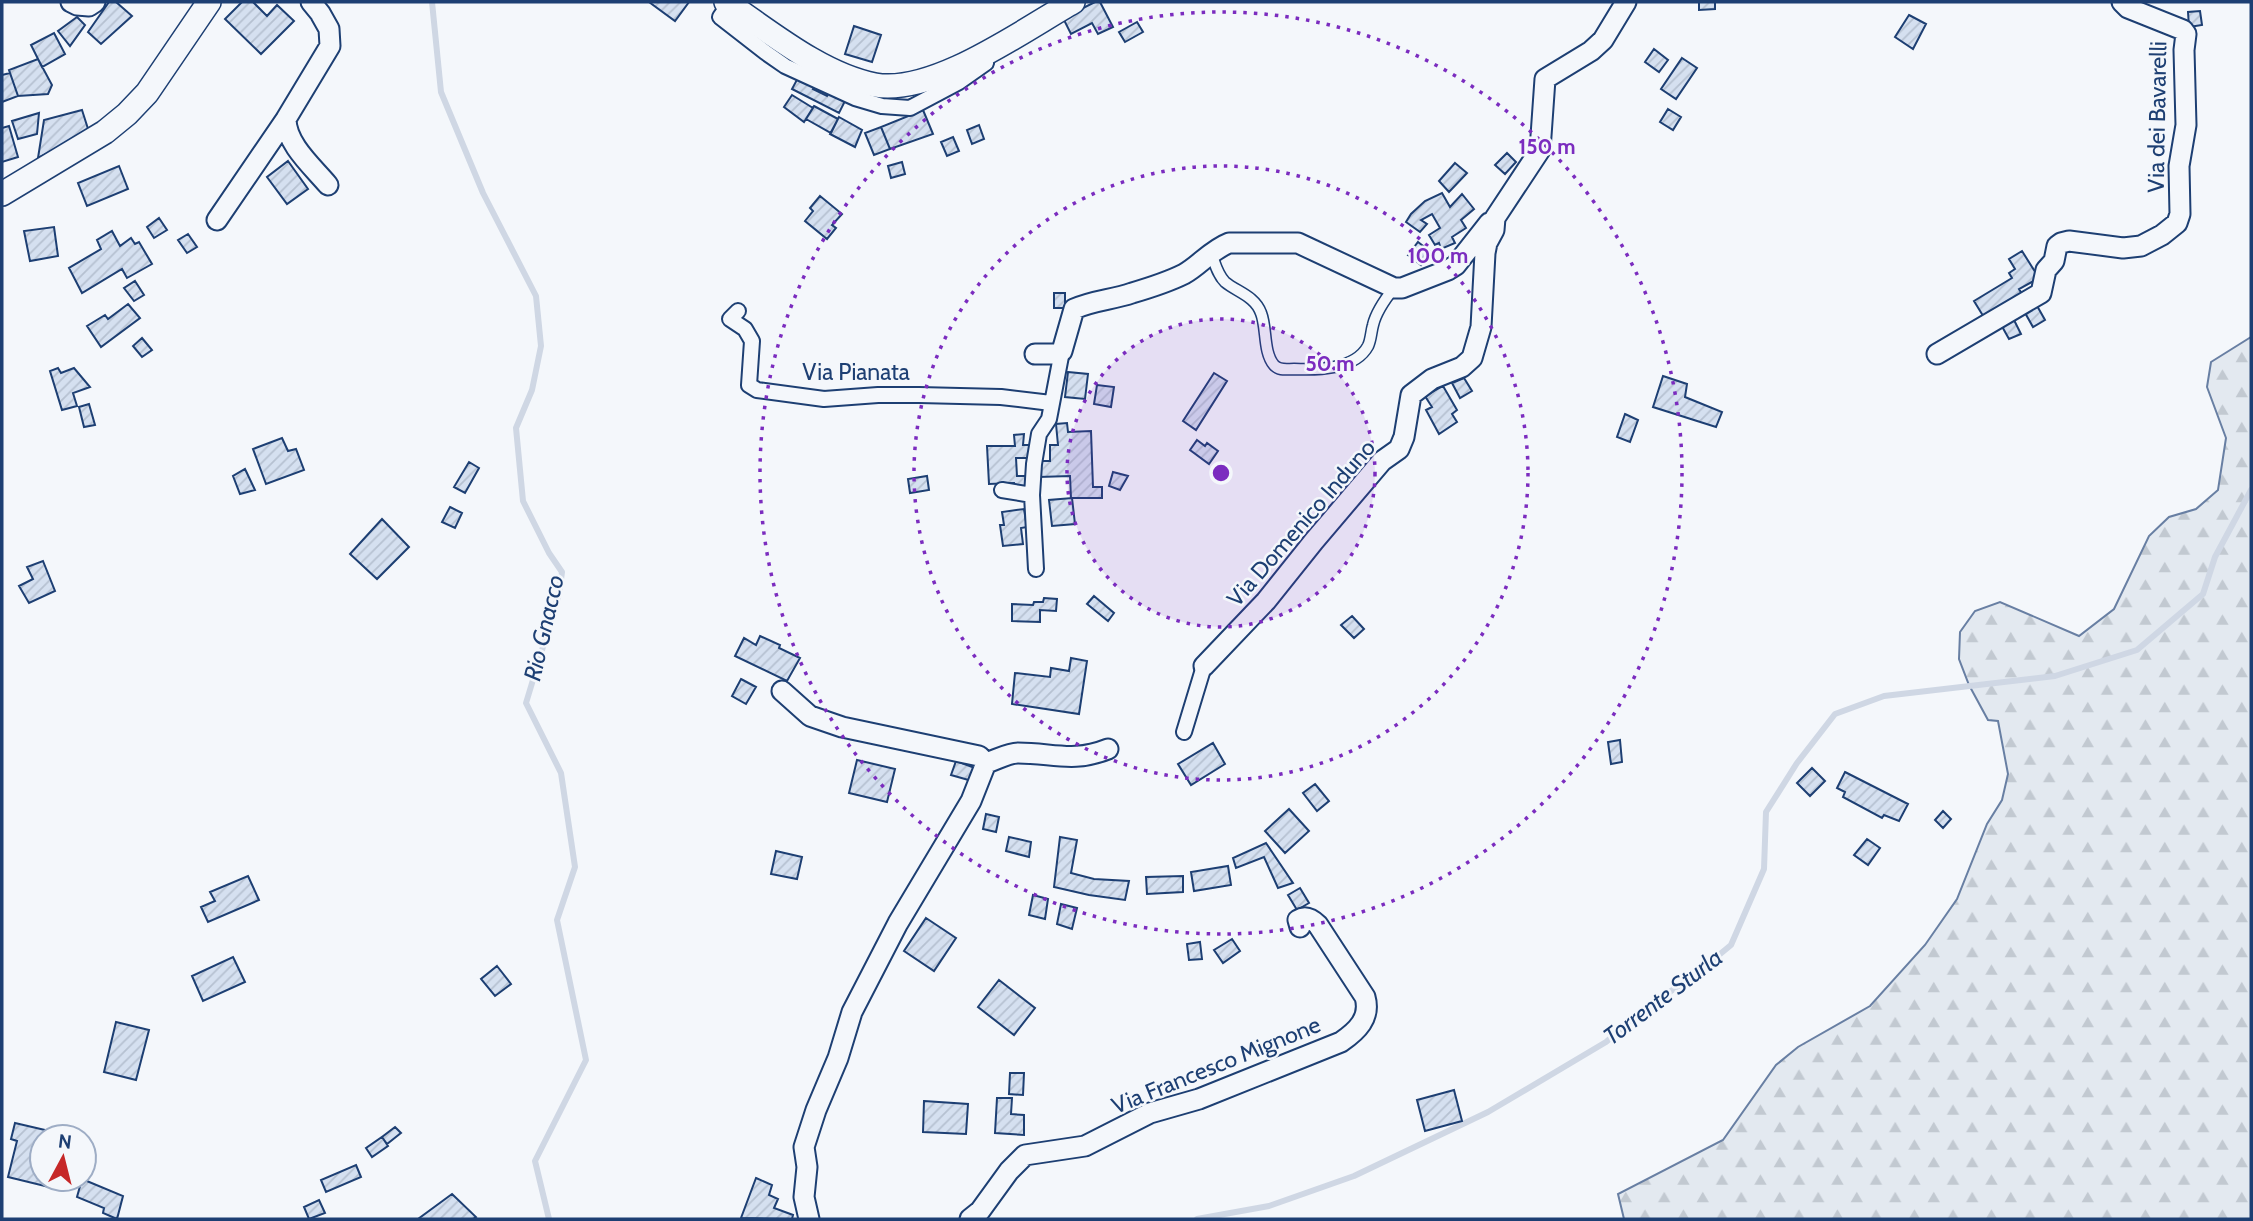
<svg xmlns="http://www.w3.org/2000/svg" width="2253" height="1221" font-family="Cabin,sans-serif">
<defs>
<pattern id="forest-firs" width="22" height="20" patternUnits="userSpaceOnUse" patternTransform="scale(1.75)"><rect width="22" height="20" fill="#e3e9f0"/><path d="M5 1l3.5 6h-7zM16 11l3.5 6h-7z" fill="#c2c9d1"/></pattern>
<pattern id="building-hatch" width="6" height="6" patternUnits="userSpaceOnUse" patternTransform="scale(1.75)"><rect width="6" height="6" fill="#d5e0f0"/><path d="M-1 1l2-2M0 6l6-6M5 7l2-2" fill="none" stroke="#b6c1d1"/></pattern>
</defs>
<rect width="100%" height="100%" fill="#f4f7fb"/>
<path fill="url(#forest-firs)" stroke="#687fa3" stroke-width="2" d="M2251,337v882h-627l-6,-25 105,-54 53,-75 22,-18 72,-41 55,-61 32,-46 30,-75 15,-24 6,-26 -10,-53 -10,-1 -19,-35 -10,-26 1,-27 15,-21 25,-9 79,34 35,-27 35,-73 20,-19 27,-8 22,-19 8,-52 -19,-51 4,-25z"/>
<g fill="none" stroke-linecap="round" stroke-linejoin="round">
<path stroke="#cfd7e4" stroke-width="6" d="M432,2l9,90 42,101 53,103 5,50 -9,44 -16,38 7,73 26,52 13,19 -3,22 -33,109 35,70 14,94 -18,53 29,140 -51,101 14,58
M1197,1219l72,-13 85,-30 134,-64 118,-70 37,-32 53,-36 35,-29 33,-76 2,-57 31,-49 38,-49 49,-18 171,-20 82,-26 66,-56 12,-37 36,-67"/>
</g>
<path fill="url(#building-hatch)" stroke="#1d3f73" stroke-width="2" d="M109,2h7l16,14 -31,28 -13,-12z
M242,2h11l14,14 10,-11 17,16 -33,33 -36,-35z
M649,2h40l-14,19z
M1095,2h5l13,25 -15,7 -6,-11 -21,11 -8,-16z
M1699,2h16v7l-16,1z
M2200,11l2,14 -13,2 -1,-15z
M1909,15l17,9 -13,25 -18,-12z
M77,17l8,8 -15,21 -12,-15z
M1137,22l6,10 -18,10 -6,-10z
M854,26l27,9 -9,27 -27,-8z
M54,33l11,21 -23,13 -11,-22z
M1654,49l14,11 -9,12 -14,-10z
M1682,58l15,10 -21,31 -15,-10z
M38,59l14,26 -4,9 -30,2 -9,-26z
M10,73l8,23 -16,6v-27z
M800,74l17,9 -4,6 14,7 3,-7 17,8 -8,16 -47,-24z
M792,95l21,13 -9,14 -20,-15z
M814,106l24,13 -7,14 -25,-14z
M1668,109l13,8 -8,13 -13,-8z
M82,110l7,22 -51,26 6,-38z
M923,110l10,24 -43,15 -9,-22z
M39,113l-2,21 -19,5 -6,-18z
M839,117l23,13 -7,17 -25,-13z
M979,125l5,14 -12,5 -5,-14z
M9,126l9,31 -16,5v-34z
M881,127l9,22 -16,6 -9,-22z
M953,137l6,14 -12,5 -6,-14z
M1507,153l9,9 -11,12 -10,-9z
M288,161l20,28 -21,15 -20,-27z
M902,162l3,12 -14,4 -3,-12z
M1455,163l12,10 -18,19 -10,-11z
M119,166l9,23 -41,17 -9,-23z
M1442,193l8,14 12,-13 12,15 -13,11 5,8 -14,9 3,6 -14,6 -2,-6 -4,2 -6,-10 11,-7 -8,-14 -11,6 6,4 -7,8 -14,-10 5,-8 14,-13z
M820,196l22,18 -10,11 4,3 -9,11 -22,-18 8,-10 -3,-3z
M159,218l8,12 -13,8 -7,-11z
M54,227l4,29 -28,5 -6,-30z
M112,231l8,15 11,-8 4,6 4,-2 13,22 -25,14 -5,-9 -40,24 -13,-25 32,-19 -4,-9z
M188,234l9,13 -10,6 -9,-13z
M1418,242l13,10 -10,13 -13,-10z
M2022,251l17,27 -20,11 5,8 -39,22 -11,-18 38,-23 -3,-5 6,-4 -6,-10z
M135,281l9,14 -10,6 -10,-13z
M1054,293h11v15h-11z
M128,304l12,14 -39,29 -14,-21 18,-11 3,4z
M2036,304l9,16 -12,7 -9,-16z
M2011,314l10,20 -12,5 -10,-18z
M142,338l10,12 -10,7 -9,-11z
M58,368l3,5 13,-5 16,19 -17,6 4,13 -15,4 -12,-39z
M1068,372l20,2 -3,25 -20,-2z
M1214,373l13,8 -31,49 -13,-9z
M1663,376l24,8 -2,13 37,15 -6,15 -63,-20z
M1464,378l8,13 -12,7 -8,-15z
M1097,385l17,2 -3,20 -17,-3z
M1443,386l14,24 -5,4 5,8 -18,12 -13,-24 6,-3 -7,-11z
M89,404l6,21 -11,2 -5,-20z
M1625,414l13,6 -8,22 -13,-5z
M1067,423l1,9 23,-1 2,56h9v11h-31l-1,-22 -31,1v-16h11v-16h8l-2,-21z
M1024,434l-1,11h7v13h-14l1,18h13v12l-15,1 -1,-6 -25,1 -2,-38h28l-1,-11z
M282,438l6,13 8,-2 8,21 -38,14 -13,-35z
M1197,440l8,6 2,-3 11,8 -9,13 -19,-14z
M469,462l10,6 -14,25 -11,-6z
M245,469l10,21 -15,4 -7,-18z
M1113,472l15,4 -8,14 -11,-4z
M927,476l2,14 -19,3 -2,-14z
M1072,498l3,26 -23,2 -3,-26z
M450,507l12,6 -7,15 -13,-6z
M1024,509l3,18 -6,1 2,16 -20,2 -3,-21h4l-2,-13z
M382,519l27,28 -32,32 -27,-25z
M43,561l12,30 -26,12 -10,-17 14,-7 -6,-12z
M1094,596l20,17 -6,8 -21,-17z
M1044,598l13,1 -1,12 -16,-1v12l-28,-1v-17l21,1 1,-3h9z
M1352,616l12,13 -10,9 -13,-13z
M760,636l20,9 -1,3 21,10 -13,23 -52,-25 9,-18 12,7z
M1071,658l16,3 -8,53 -67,-10 3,-31 35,4 1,-9 18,3z
M741,679l15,8 -10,17 -14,-8z
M1620,740l2,22 -11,2 -3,-22z
M1213,743l12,21 -34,21 -13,-21z
M857,760l38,9 -8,33 -38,-9z
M956,761l19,7 -3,13 -21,-6z
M1812,768l13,13 -15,15 -13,-13z
M1845,772l63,32 -9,17 -15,-6 -2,3 -39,-21 2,-5 -8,-4z
M1315,784l14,17 -12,10 -14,-18z
M1289,809l20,22 -24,22 -20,-22z
M1943,811l8,8 -8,9 -8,-8z
M986,814l13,3 -3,15 -13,-3z
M1009,837l22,5 -2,15 -23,-6z
M1060,837l17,3 -6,33 23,6 35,2 -4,19 -36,-5 -35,-8z
M1867,839l13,9 -12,17 -14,-10z
M1266,843l27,40 -15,5 -14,-31 -28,11 -3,-10z
M776,851l26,6 -5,22 -26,-5z
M1228,866l3,19 -37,6 -3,-19z
M248,876l11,24 -51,22 -7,-15 14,-6 -5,-9z
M1183,876v16l-36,2 -1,-17z
M1300,888l9,15 -12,7 -9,-15z
M1033,895l15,4 -3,20 -16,-4z
M1061,904l16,4 -5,21 -15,-5z
M926,918l30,20 -22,33 -30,-20z
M1232,939l8,12 -17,12 -9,-13z
M1200,942l2,17 -13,1 -2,-16z
M233,957l12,25 -42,19 -11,-25z
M497,966l14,18 -16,12 -14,-17z
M999,980l36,28 -21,27 -36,-28z
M116,1022l33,8 -13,50 -32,-8z
M1010,1073h14l-1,22 -14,-1z
M1454,1090l8,31 -37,10 -8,-31z
M997,1098h15l-1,16 13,1v20l-29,-2z
M924,1101l44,3 -2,30 -43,-2z
M15,1123l60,14h-33v42h8l-1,8 -41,-10 9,-36 -6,-2z
M395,1127l6,6 -14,11 -5,-7z
M382,1137l6,9 -16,11 -6,-9z
M356,1165l5,12 -35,15 -5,-12z
M756,1178l16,7 -3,10 9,4 -4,9 19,7 -1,4 -51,-1z
M82,1179l41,17 -6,23 -14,-6 1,-5 -27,-11z
M452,1194l24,23 -3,2h-55z
M319,1200l6,13 -16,6 -5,-12z"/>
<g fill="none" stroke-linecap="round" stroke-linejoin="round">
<g stroke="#1d3f73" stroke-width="13">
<path id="service" d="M1211,253c4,10 6,21 14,29 12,10 30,14 36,31 6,15 2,39 13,52 5,6 13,4 20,4 23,1 61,1 74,-23 3,-6 3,-14 5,-21 3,-13 13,-27 21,-37"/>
</g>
<g stroke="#1d3f73" stroke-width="18">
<path id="pedestrian" d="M729,4l-9,13 45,35 20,14 70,32 27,8 28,2 49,-26 27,-19
M738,311l-8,8 15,10 7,12 -3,44 8,5 67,9 54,-4h41l82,2 50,6
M1002,490l30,5
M1036,569l-4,-74 2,-31 5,-30 10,-15 13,-68
M1184,732l20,-66"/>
</g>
<g stroke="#1d3f73" stroke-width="23">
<path id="minor" d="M71,2l6,3 12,1 6,-4
M286,119c0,25 27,48 42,66
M217,220l69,-101 44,-73 -1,-17 -9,-16 -9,-11
M1035,354h20l7,-3 12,-42c20,-9 38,-9 58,-16 17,-5 36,-11 52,-19 16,-9 27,-24 45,-31h69l96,45h8l46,-18 8,-5 33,-42
M1937,354l104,-61 5,-23 8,-9 3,-15 4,-3 8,-2 54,7 18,-2 21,-11 15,-12 3,-9 -1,-48 7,-41 -2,-75 2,-16 -3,-4 -55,-22 -6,-6
M1204,666l62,-65 48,-60 68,-80 17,-12 5,-12 7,-42 21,-16 30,-12 10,-9 9,-31 4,-74 2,-10 7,-13 1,-12 45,-68 5,-71 46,-28 12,-11 23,-38
M782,691l28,25 32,11 137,29 7,7
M809,1219l-5,-22 3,-30 -3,-20 12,-37 22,-52 14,-46 46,-89 73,-122 15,-38c10,-3 22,-10 32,-10 35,0 55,10 90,-4
M970,1219l10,-8 29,-40 16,-16 60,-9 65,-33 49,-14 142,-57c16,-11 30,-24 24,-45l-47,-72c-6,-6 -12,-10 -20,-5l2,7"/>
</g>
<g stroke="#1d3f73" stroke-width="26">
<path id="tertiary" d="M726,2c43,29 96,73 149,83 59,10 147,-54 198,-83
M2,194l103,-62 22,-18 20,-21 62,-91"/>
</g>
<use href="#service" stroke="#f4f7fb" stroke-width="10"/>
<use href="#pedestrian" stroke="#f4f7fb" stroke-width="14"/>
<use href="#minor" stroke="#f4f7fb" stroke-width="19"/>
<use href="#tertiary" stroke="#f4f7fb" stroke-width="23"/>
</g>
<circle cx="1221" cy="473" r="154" fill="#7b2cbf" fill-opacity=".12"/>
<g fill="none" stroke="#7b2cbf" stroke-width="3.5" stroke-dasharray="3.5 7">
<circle cx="1221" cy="473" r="154"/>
<circle cx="1221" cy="473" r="307"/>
<circle cx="1221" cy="473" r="461"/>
</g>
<g text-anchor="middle" stroke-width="5" stroke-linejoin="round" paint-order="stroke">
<g font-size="23" fill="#1d3f73" stroke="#f4f7fb">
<text transform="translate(2157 117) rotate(-89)" y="8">Via dei Bavarelli</text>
<text x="856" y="380">Via Pianata</text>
<text transform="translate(1301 523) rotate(-49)" y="8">Via Domenico Induno</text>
<text transform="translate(1216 1065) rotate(-22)" y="8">Via Francesco Mignone</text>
</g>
<g font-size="24" font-style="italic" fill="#1d3f73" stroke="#f4f7fb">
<text transform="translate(544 628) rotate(-77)" y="8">Rio Gnacco</text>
<text transform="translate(1663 997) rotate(-37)" y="8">Torrente Sturla</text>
</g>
</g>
<circle cx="1221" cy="473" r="10" fill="#7b2cbf" stroke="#f4f7fb" stroke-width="3.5"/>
<g font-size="21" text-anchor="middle" font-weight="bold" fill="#7b2cbf" stroke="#f4f7fb" stroke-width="5" stroke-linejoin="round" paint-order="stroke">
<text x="1547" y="154">150 m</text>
<text x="1438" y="263">100 m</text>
<text x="1330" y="371">50 m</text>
</g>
<rect width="2253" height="1221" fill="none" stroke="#1d3f73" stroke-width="7"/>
<g transform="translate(63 1158) rotate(7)"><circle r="33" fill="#f4f7fb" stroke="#9eadc5" stroke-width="2"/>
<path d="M0-5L12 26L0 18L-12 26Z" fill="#c62828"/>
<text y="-10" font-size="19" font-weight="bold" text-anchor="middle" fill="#1d3f73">N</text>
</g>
</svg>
